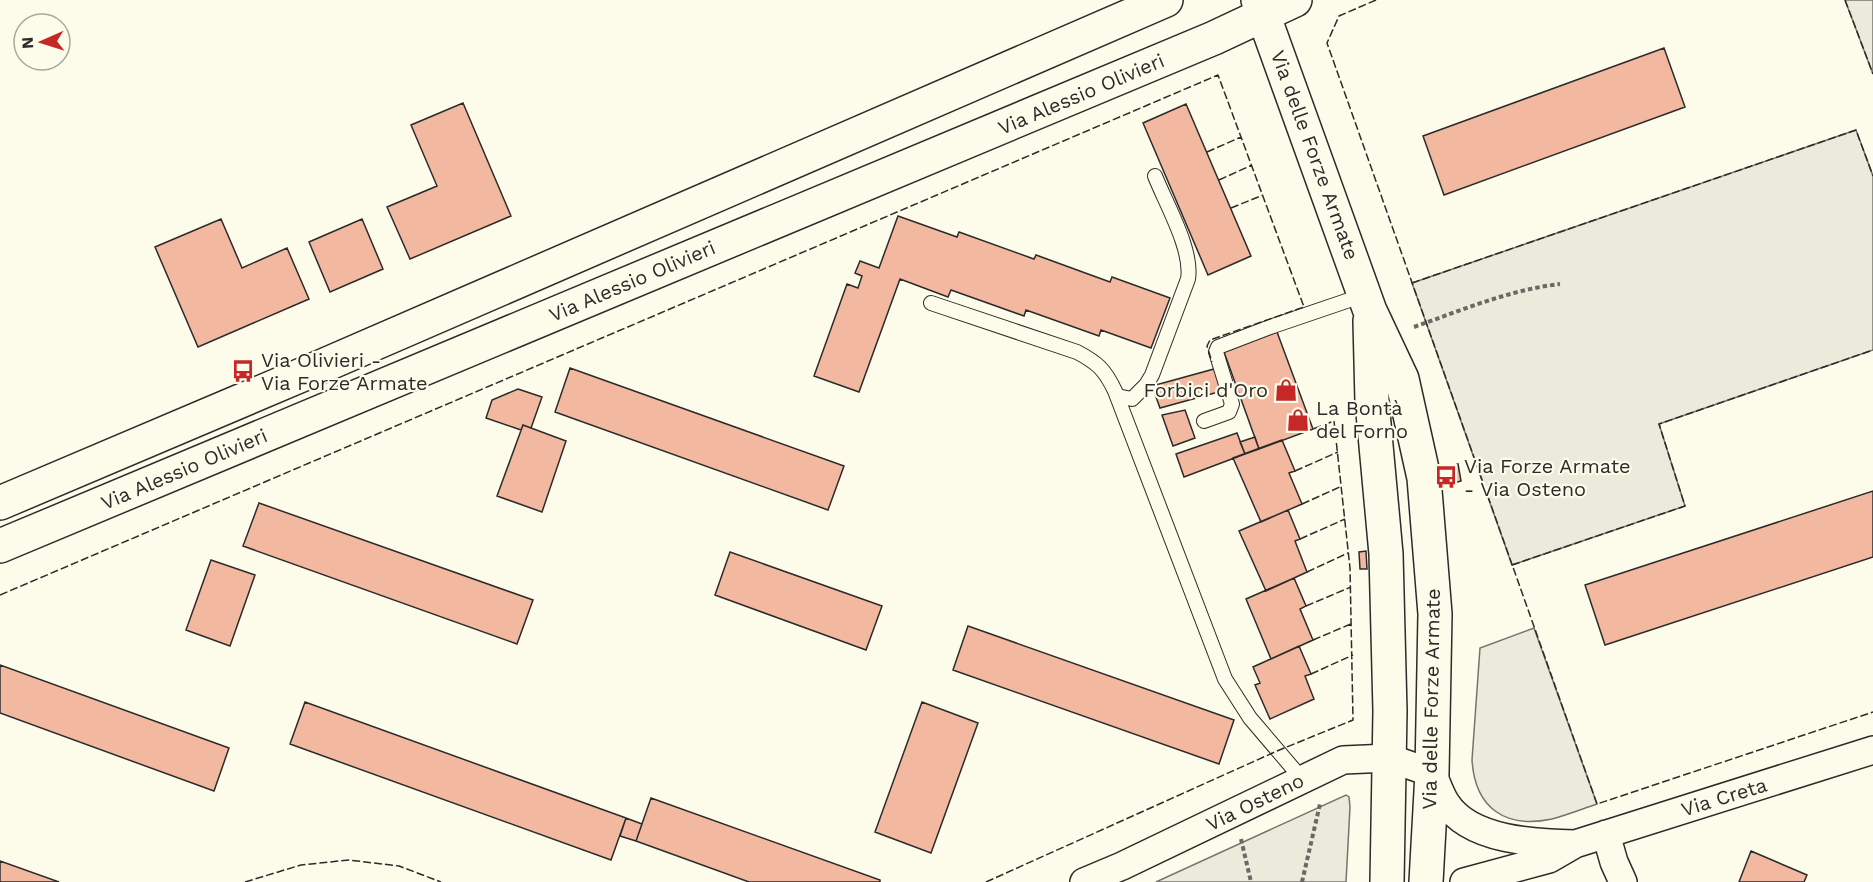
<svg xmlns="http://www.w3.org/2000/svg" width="1873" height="882" font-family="'Work Sans',sans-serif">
<rect width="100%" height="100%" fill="#fdfbea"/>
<path fill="#ecebdb" stroke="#74746e" stroke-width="1.5" d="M1845,0h28v74z
M1856,130l17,46v174l-214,74 26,82 -173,59 -100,-282z
M1534,628l63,176c-15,5 -30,11 -45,15 -47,10 -77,-11 -80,-59l8,-112z
M1346,795l3,2 1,10 -4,75h-190z"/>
<path fill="#f2b8a0" stroke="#2b2b2b" stroke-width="1.5" d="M1664,48l21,59 -241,88 -21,-59z
M463,103l48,113 -101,43 -23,-52 50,-21 -26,-61z
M1186,104l65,152 -43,19 -65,-152z
M898,216l59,21 2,-5 75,27 2,-4 74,27 2,-5 58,21 -19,50 -50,-18 -2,6 -73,-26 -2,6 -73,-26 -3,7 -48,-18 -41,113 -45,-16 33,-92 11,4 4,-12 -7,-3 5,-12 19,7z
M221,219l21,49 45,-20 22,51 -111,48 -43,-100z
M362,219l21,50 -53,23 -21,-50z
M1277,332l36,97 -54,20 -35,-97z
M570,368l274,98 -16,44 -273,-98z
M1214,369l8,22 -62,17 -8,-22z
M518,389l24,8 -11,31 -8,-3 -2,5 -35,-12 6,-18z
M1185,410l10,28 -22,8 -11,-31z
M523,425l43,16 -24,71 -45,-16z
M1237,433l8,21 -61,23 -8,-23z
M1255,437l4,12 -14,5 -5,-12z
M1282,440l13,31 -6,2 13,31 -41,18 -28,-64z
M1458,464l3,17 -7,2 -3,-17z
M1873,491v66l-268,88 -20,-60z
M259,503l274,97 -16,44 -274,-98z
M1288,510l12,29 -5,2 12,31 -41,19 -27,-60z
M1366,551l1,18h-7l-1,-17z
M730,552l152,54 -16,44 -151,-55z
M211,560l44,15 -25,71 -44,-16z
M1294,578l12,28 -6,3 13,31 -42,19 -25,-60z
M968,626l266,94 -15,44 -266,-94z
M1299,646l12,28 -6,2 9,23 -44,20 -15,-34 5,-2 -7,-16z
M0,665l229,83 -15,43 -214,-78z
M305,702l321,116 -15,42 -321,-116z
M922,702l56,21 -47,130 -56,-21z
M651,798l229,82v2h-131l-113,-41z
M626,818l16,6 -6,17 -16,-5z
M1751,851l56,24 -3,7h-65z
M0,861l59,21h-59z"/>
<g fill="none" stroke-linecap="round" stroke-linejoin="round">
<g stroke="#2b2b2b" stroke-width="16">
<path id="service" d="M931,303l146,49c21,11 28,18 38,39l110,288 25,39 52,61
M1117,396l15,3 14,-14 6,-10 36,-96c5,-29 -22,-75 -33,-103
M1204,421l25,-9 3,-8 -16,-52 2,-5 52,-20 94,-32"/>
</g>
<g stroke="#2b2b2b" stroke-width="30">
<path id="minor" d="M1606,834l8,28 9,20
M1084,882l38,-16 221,-106 46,-2 43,15c5,10 8,21 14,30 24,38 90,40 129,41
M1464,882l85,-23 26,-15 298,-94"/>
</g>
<g stroke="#2b2b2b" stroke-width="36">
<path id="tertiary" d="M1258,0l112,311 32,68 22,99 11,136 -3,159 -6,109
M1370,321l2,81 14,152 4,157 -3,171"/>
</g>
<g stroke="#2b2b2b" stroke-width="36">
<path id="secondary" d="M0,503l311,-132 855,-371
M0,546l1214,-508 81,-38"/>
</g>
<path stroke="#6a6964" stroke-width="4" stroke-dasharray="4.5 3" stroke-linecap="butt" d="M1414,327c48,-17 95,-37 146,-43
M1241,839l10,43
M1302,882l18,-78"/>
<use href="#service" stroke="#fdfbea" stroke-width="14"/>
<use href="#minor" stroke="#fdfbea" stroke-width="27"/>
<use href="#tertiary" stroke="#fdfbea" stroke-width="33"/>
<use href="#secondary" stroke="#fdfbea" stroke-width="33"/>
<path stroke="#2b2b2b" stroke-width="1.5" stroke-dasharray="8 3" stroke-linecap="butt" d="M1376,0l-37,16 -12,27 270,761 276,-92
M1845,0l28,74
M1207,152l34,-15
M1219,180l33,-15
M1231,208l32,-13
M1412,283l444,-153 17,46
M1295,471l43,-19
M1302,504l40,-18
M1300,539l45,-20
M1512,565l173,-59 -26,-82 214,-74
M1307,572l41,-19
M0,595l1218,-520 86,232 -94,33 -3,6 5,16
M1306,606l45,-19
M1313,640l40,-17
M1311,674l42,-19
M245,882l56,-17 48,-5 50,6 42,16
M986,882l291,-131 76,-31 -3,-152 -16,-147 -21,8"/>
</g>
<defs>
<g id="bus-bare" transform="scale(1.8)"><path d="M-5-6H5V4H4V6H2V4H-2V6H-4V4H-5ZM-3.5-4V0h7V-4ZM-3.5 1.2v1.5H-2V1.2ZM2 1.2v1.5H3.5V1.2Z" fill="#c62828" stroke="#fdfbea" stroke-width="2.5" paint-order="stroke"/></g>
<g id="shop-bare" transform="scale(1.8)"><path d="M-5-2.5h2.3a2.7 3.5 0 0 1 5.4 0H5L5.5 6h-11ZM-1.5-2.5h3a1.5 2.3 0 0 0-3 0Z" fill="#c62828" stroke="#fdfbea" stroke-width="2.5" paint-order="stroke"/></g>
</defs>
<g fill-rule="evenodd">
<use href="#bus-bare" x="243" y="371"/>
<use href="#shop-bare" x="1286" y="390"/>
<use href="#shop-bare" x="1298" y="420"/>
<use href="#bus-bare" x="1446" y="477"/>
</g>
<g text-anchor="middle" stroke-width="4.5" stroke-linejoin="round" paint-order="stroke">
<g font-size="20" fill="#2b2b2b" stroke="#fdfbea">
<text transform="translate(1081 94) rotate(-23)" y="7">Via Alessio Olivieri</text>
<text transform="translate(1315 155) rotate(70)" y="7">Via delle Forze Armate</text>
<text transform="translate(632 281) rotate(-23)" y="7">Via Alessio Olivieri</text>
<text transform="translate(184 469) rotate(-23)" y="7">Via Alessio Olivieri</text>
<text transform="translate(1431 699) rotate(-89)" y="7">Via delle Forze Armate</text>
<text transform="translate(1724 797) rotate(-17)" y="7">Via Creta</text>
<text transform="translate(1255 802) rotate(-26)" y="7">Via Osteno</text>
</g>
<g font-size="20" fill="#2b2b2b" stroke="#fdfbea" text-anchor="start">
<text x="261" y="367">Via Olivieri -<tspan x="261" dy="23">Via Forze Armate</tspan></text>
<text x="1268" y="397" text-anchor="end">Forbici d'Oro</text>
<text x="1316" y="415">La Bontà<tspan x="1316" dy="23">del Forno</tspan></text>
<text x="1464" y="473">Via Forze Armate<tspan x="1464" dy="23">- Via Osteno</tspan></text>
</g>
</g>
<g transform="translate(42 42) rotate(267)"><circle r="28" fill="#fdfbea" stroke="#a9a89e" stroke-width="1.5"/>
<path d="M0-4.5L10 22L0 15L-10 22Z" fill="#c62828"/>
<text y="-9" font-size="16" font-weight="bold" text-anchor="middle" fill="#2b2b2b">N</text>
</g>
</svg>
